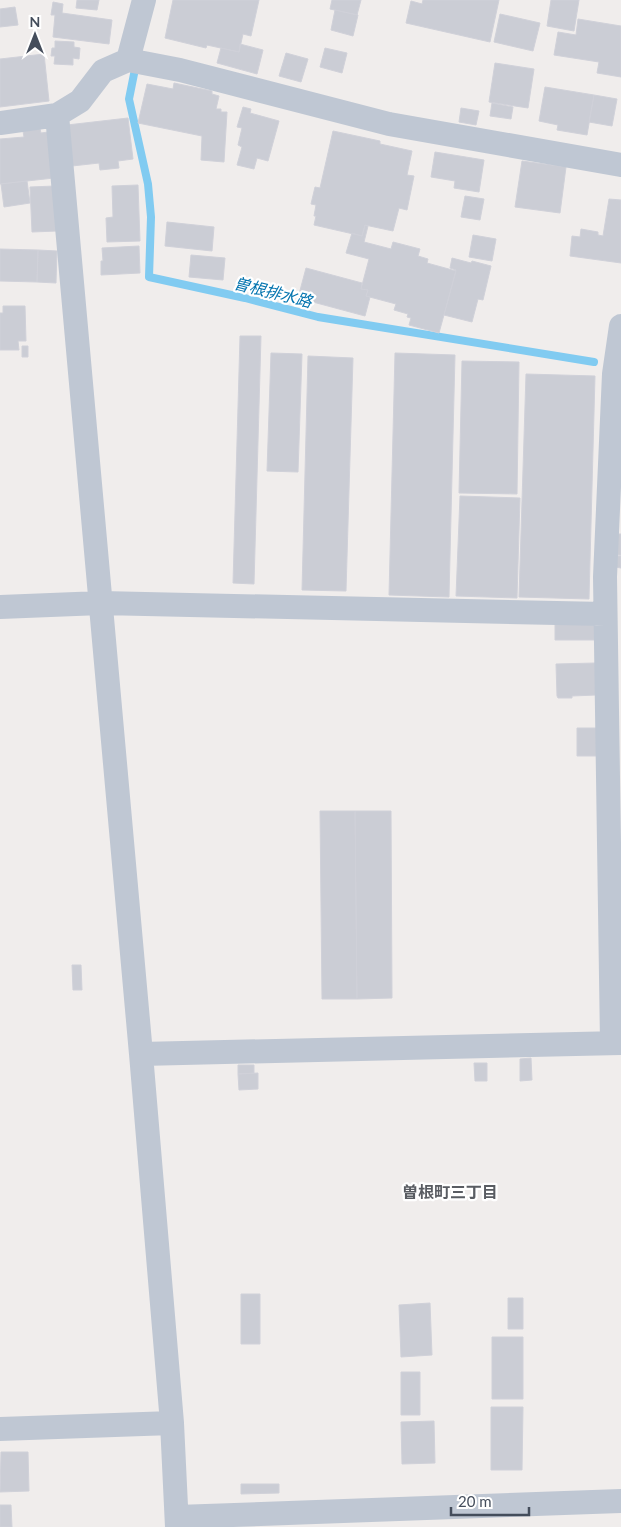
<svg xmlns="http://www.w3.org/2000/svg" width="621" height="1527" font-family="Lato,'Noto Sans JP',sans-serif">
<rect width="100%" height="100%" fill="#f0edec"/>
<g fill="none" stroke-linecap="round" stroke-linejoin="round">
<path stroke="#81cbf1" stroke-width="8" d="M134,74l-5,25 19,85 3,33 -2,60 96,21 73,19 276,45"/>
</g>
<path fill="#cbcdd5" stroke="#d0d1d9" d="M77,0h22l-2,10 -21,-2z
M173,0h86l-8,36 -8,-2 -4,18 -32,-7 -1,3 -41,-10z
M332,0h29l-4,15 -27,-6z
M423,0h76l-9,42 -84,-19 5,-22 11,3z
M551,0h28l-5,31 -27,-5z
M53,2l10,2 -1,9 50,7 -3,24 -56,-7 2,-22h-4z
M15,7l3,18 -18,2v-18z
M335,10l23,5 -5,21 -22,-6z
M500,14l40,9 -7,28 -39,-9z
M578,19l43,7v51l-24,-4 2,-11 -45,-7 4,-23 18,3z
M55,41l19,1v5l6,1 -1,11 -6,-1v7l-19,-1 1,-8h-4l1,-8h3z
M240,44l23,6 -6,24 -40,-11 4,-15 18,4z
M325,48l22,5 -5,20 -22,-6z
M286,53l22,6 -7,23 -22,-6z
M44,54l5,47 -49,6v-48z
M495,63l39,6 -6,39 -39,-6z
M174,83l38,8v3l7,2 -3,13h5v3h6l-3,50 -23,-2 1,-24 -64,-13 9,-39 26,5z
M545,87l49,8 -7,40 -30,-5 1,-5 -19,-4z
M594,95l23,4 -5,27 -23,-4z
M492,103l21,4 -2,12 -21,-3z
M243,107l8,2 -1,4 29,8 -11,40 -11,-3 -3,11 -17,-4 5,-18 -4,-2 4,-17 -5,-1z
M461,108l18,3 -3,14 -17,-3z
M128,118l5,41 -15,2 1,7 -19,2 -1,-7 -27,3 -5,-41z
M40,129l1,4 7,-1 6,46 -54,6v-45l24,-2 -1,-6z
M333,131l47,10v3l32,7 -5,24 7,1 -7,34 -8,-2 -6,23 -28,-6 -3,11 -48,-11 2,-9h-2l2,-11 -5,-1 4,-17 5,1z
M435,152l49,8 -5,32 -25,-4 1,-7 -24,-4z
M522,161l44,6 -6,46 -45,-6z
M27,181l3,22 -26,4 -3,-23z
M138,185l2,56 -33,1 -1,-24 7,-1 -1,-31z
M55,186l2,45 -25,1 -2,-45z
M465,196l19,3 -4,21 -19,-3z
M609,199l12,1v63l-51,-7 2,-20 8,1 1,-8 17,3v3l5,1z
M167,222l47,5 -2,24 -47,-5z
M365,225l3,1 -4,16 27,7 2,-7 27,7 -2,7 10,3 -1,4 29,8 -17,62 -30,-8 2,-7 -4,-1 1,-3 -14,-4 2,-6 -30,-8 2,-6 -7,-1 8,-30 -23,-6 6,-20 10,3z
M473,235l23,4 -4,22 -23,-4z
M139,246l1,27 -39,2v-14h2l-1,-13z
M0,249l38,1 -1,32 -37,-1z
M38,250l19,1 -1,32 -19,-1z
M191,255l34,3 -2,22 -34,-3z
M452,258l19,5 1,-2 19,5 -8,34 -5,-1 -6,23 -28,-7 12,-45 -6,-2z
M306,268l56,15 -1,6 7,1 -2,6 4,1 -5,19 -67,-18z
M3,306h22l1,35h-8l1,9h-19v-37h3z
M240,336h21l-7,248 -21,-1z
M22,346h6v11h-6z
M271,353l31,1 -4,118 -31,-1z
M395,353l60,2 -6,242 -60,-2z
M308,356l45,2 -7,233 -44,-1z
M462,361l57,1 -2,132 -58,-1z
M526,374l69,2 -6,223 -70,-2z
M460,496l60,2 -3,100 -61,-2z
M617,534h4v21h-5z
M616,556h5v12l-6,-1z
M555,622l40,1v17h-40z
M595,663l1,32 -24,1v2h-14l-1,-2 -1,-32z
M577,728h21v28h-21z
M320,811h35l2,188h-35z
M355,811h36l1,187 -35,1z
M72,965h9l1,25h-9z
M531,1058l1,22 -12,1v-22z
M474,1063h13v18h-12z
M238,1065h16v8l-16,1z
M258,1073v16l-19,1 -1,-16z
M241,1294h19v50h-19z
M508,1298h15v31h-15z
M430,1303l2,52 -31,2 -2,-52z
M492,1337h31v62h-31z
M401,1372h19v43h-19z
M491,1407h32l-1,63h-31z
M434,1421l1,42 -33,1 -1,-42z
M1,1452h27l1,39 -29,1z
M241,1484h38v9l-38,1z
M0,1505h11l1,22h-12z"/>
<g fill="none" stroke-linecap="round" stroke-linejoin="round">
<path stroke="#bfc7d3" stroke-width="24" d="M128,60l16,-60
M57,115l84,939 31,369 5,104
M0,123l57,-8 23,-14 23,-30 25,-11 52,10 209,54 232,41
M0,607l101,-4 504,11
M612,1043l-7,-466 9,-203 7,-48
M141,1054l480,-11
M0,1429l172,-6
M177,1517l444,-16"/>
</g>
<g text-anchor="middle" stroke-width="4.5" stroke-linejoin="round" paint-order="stroke">
<g font-size="16" font-style="italic" fill="#0374af" stroke="#fff">
<text transform="translate(273 292) rotate(14)" y="6">曽根排水路</text>
</g>
<g font-size="16" font-weight="bold" fill="#595c62" stroke="#fff">
<text x="450" y="1198">曽根町三丁目</text>
</g>
</g>
<g transform="translate(35 35)" stroke="#ffffff" stroke-width="4" paint-order="stroke">
<path d="M0-4L9 19L0 12L-9 19Z" fill="#444d5b"/>
<text y="-8" font-size="14" font-weight="bold" text-anchor="middle" fill="#444d5b">N</text>
</g>
<path d="M451 1507v8h78v-8" fill="none" stroke="#444d5b" stroke-width="2.5"/>
<text x="458" y="1507" font-size="15" fill="#444d5b" stroke="#ffffff" stroke-width="4" paint-order="stroke">20 m</text>
</svg>
